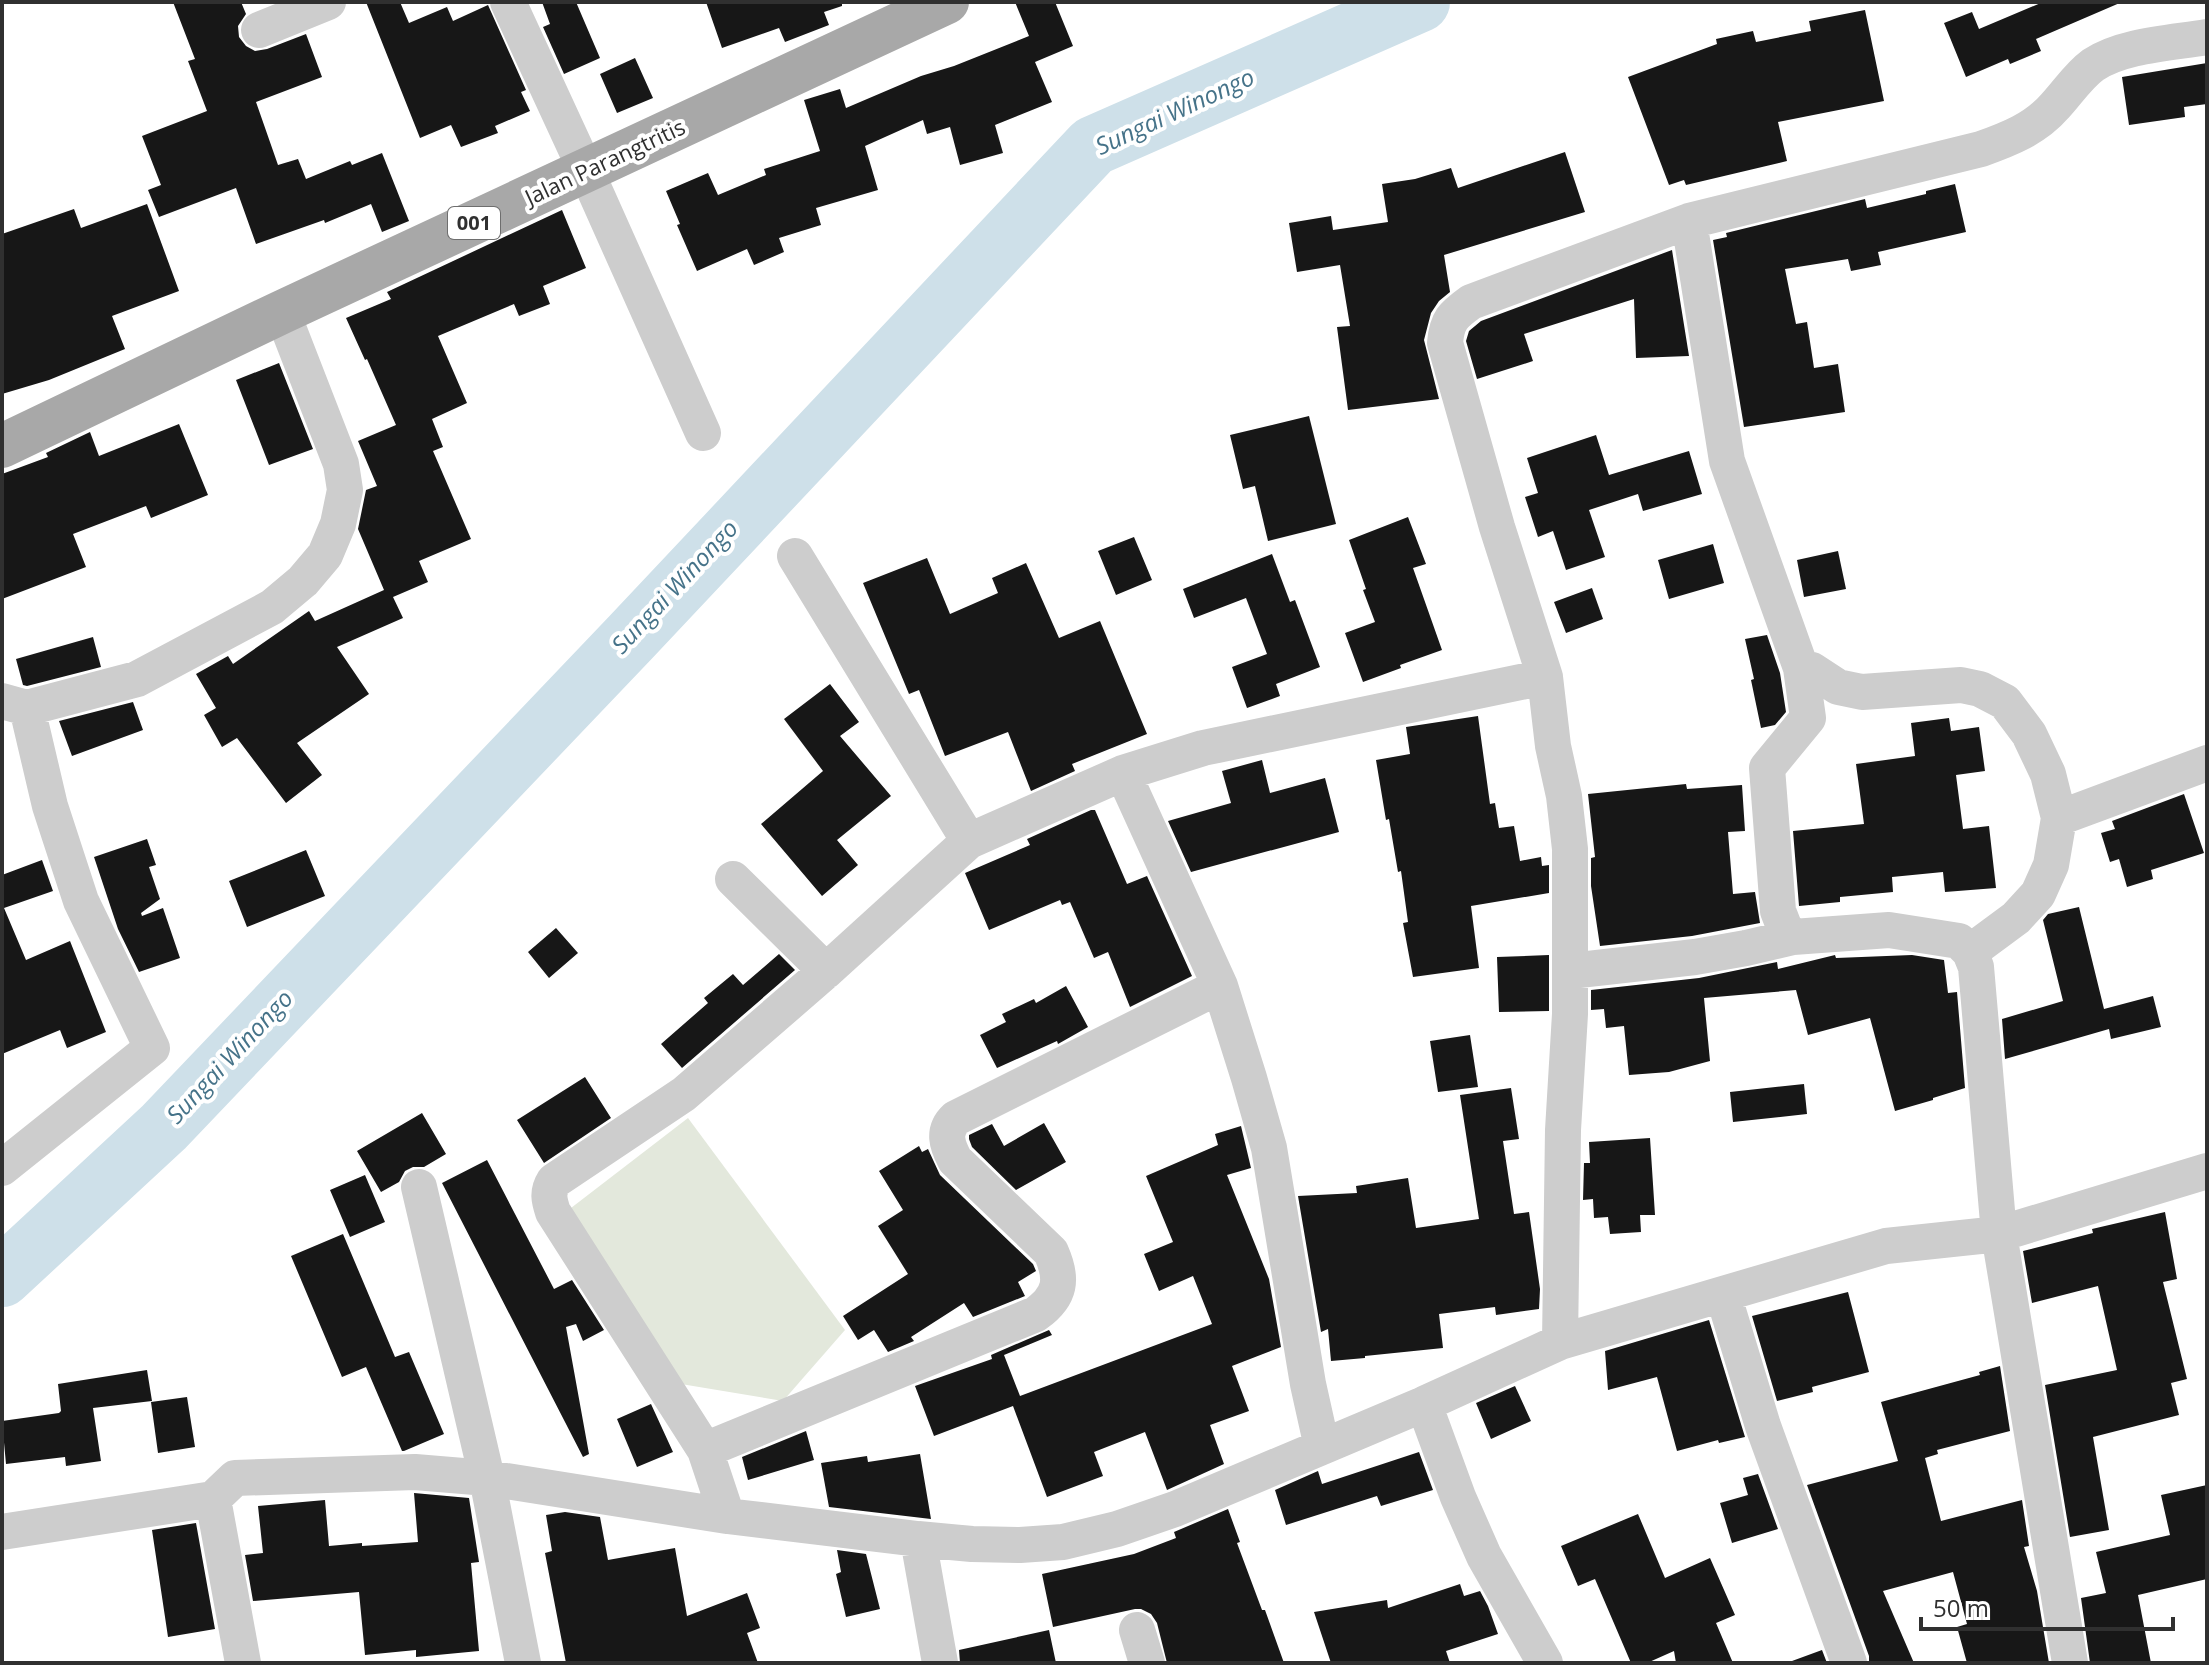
<svg xmlns="http://www.w3.org/2000/svg" width="2209" height="1665" font-family="'Open Sans',sans-serif">
<rect width="100%" height="100%" fill="#fff"/>
<path fill="#e3e8dc" d="M688,1118l157,212 -62,71 -102,-17 -110,-176z"/>
<g fill="none" stroke-linecap="round" stroke-linejoin="round">
<path stroke="#cee0e9" stroke-width="60" d="M2,1277l162,-150 467,-490 462,-491 327,-144"/>
</g>
<path fill="#171717" d="M173,2h68l5,12 -8,12 1,11 7,9 9,5 12,-2 39,-15 16,43 -66,25 22,63 20,-6 8,20 44,-18 2,4 30,-12 27,68 -27,11 -11,-28 -46,19 -1,-3 -68,24 -20,-56 -77,29 -11,-27 13,-5 -19,-49 65,-25 -19,-50 7,-2z
M366,2h34l9,21 38,-16 6,14 35,-16 38,85 -5,2 9,19 -35,15 3,7 -37,14 -10,-22 -31,13z
M542,2h34l24,56 -36,16 -21,-47 7,-3z
M706,2h136v4l-18,6 5,13 -44,17 -6,-14 -57,20z
M1015,2h40l18,44 -38,16 17,40 -57,23 8,28 -43,12 -10,-38 -23,7 -4,-14 -58,26 13,44 -62,18 5,17 -42,13 5,14 -30,13 -7,-16 -50,22 -20,-46 3,-1 -14,-33 42,-18 10,22 48,-20 -2,-6 56,-18 -16,-51 36,-11 6,19 75,-32 33,-10 75,-30z
M2043,2h79l-86,37 5,12 -31,13 -2,-5 -42,18 -22,-54 28,-11 7,17z
M1865,10l19,91 -106,21 9,39 -101,24 -2,-5 -15,5 -41,-108 89,-33 -1,-5 37,-8 3,11 55,-11 -2,-10z
M635,58l18,40 -36,15 -17,-39z
M2207,63v41l-23,3 1,10 -56,8 -7,-48z
M1565,152l20,60 -141,43 6,37 -11,9 -8,12 -7,27 15,59 -91,11 -11,-83 13,-1 -10,-61 -43,7 -8,-49 42,-7 2,14 55,-8 -6,-38 33,-5 36,-11 7,20z
M1955,184l11,48 -88,20 3,13 -30,6 -3,-12 -63,10 11,55 11,-2 7,46 24,-4 7,48 -101,15 -31,-187 14,-3 -1,-4 139,-34 2,9 59,-14v-3z
M147,204l32,87 -67,25 13,33 -76,31 -47,14v-160l72,-25 7,19z
M562,210l24,58 -43,18 7,18 -31,12 -5,-12 -76,32 29,67 -35,16 11,28 -10,4 38,88 -52,22 9,21 -35,15 10,21 -66,29 32,47 -72,49 25,32 -36,28 -49,-65 -15,9 -18,-32 12,-7 -20,-34 32,-18 5,8 76,-53 6,10 69,-31 -26,-61 8,-39 11,-4 -19,-45 38,-16 -29,-66 -2,1 -19,-42 45,-19 -4,-7z
M1672,250l17,106 -53,2 -2,-59 -110,35 9,27 -56,18 -11,-38 3,-10 12,-10z
M279,363l34,86 -44,16 -33,-85z
M1309,416l27,108 -68,17 -13,-55 -12,3 -13,-54z
M179,424l29,71 -57,23 -5,-12 -73,28 13,33 -84,32v-125l46,-17 -2,-4 44,-21 9,24z
M1596,435l13,40 80,-24 13,43 -59,17 -5,-17 -49,16 16,47 -39,13 -13,-39 -15,6 -13,-40 13,-4 -11,-35z
M1408,517l18,47 -13,4 29,82 -42,15 1,3 -38,14 -18,-49 30,-11 -12,-32 3,-1 -17,-49z
M1134,537l18,43 -36,15 -18,-44z
M1713,544l11,39 -55,16 -11,-39z
M1838,551l8,38 -42,8 -7,-37z
M1272,554l18,48 5,-2 25,67 -44,17 4,12 -33,12 -15,-41 35,-13 -21,-56 -52,20 -11,-29z
M927,558l23,56 48,-21 -6,-15 34,-15 33,75 41,-17 47,113 -75,30 3,7 -44,20 -23,-59 -63,24 -26,-66 -10,4 -46,-111z
M1592,588l11,31 -37,14 -12,-31z
M1767,635l13,38 6,39 -11,13 -14,3 -10,-48 3,-1 -9,-40z
M93,637l8,30 -74,19 -4,-1 -7,-26z
M830,684l29,38 -19,14 51,60 -54,44 21,25 -36,31 -61,-72 62,-53 -39,-52z
M133,702l10,28 -71,26 -13,-35z
M1478,716l12,88 5,-1 4,25 15,-2 6,35 21,-4 1,9 7,-1v28l-78,13 8,62 -66,9 -10,-54 5,-1 -7,-51 -3,1 -9,-53 -3,1 -10,-60 34,-6 -4,-27z
M1949,718l2,13 28,-4 6,44 -29,4 7,54 26,-3 7,62 -51,4 -2,-20 -51,5 1,15 -53,5v5l-41,4 -6,-75 71,-7 -8,-60 59,-8 -4,-33z
M1262,760l8,33 55,-15 14,54 -148,40 -23,-51 63,-18 -9,-32z
M1686,784l1,5 55,-4 3,46 -17,1 5,62 22,-2 5,31 -68,13 -92,10 -9,-60v-28l4,-1 -7,-63z
M2184,794l20,59 -53,17 2,9 -26,8 -8,-28 -9,3 -9,-29 14,-4 -3,-8z
M1091,810h4l32,74 20,-8 45,100 -62,31 -22,-55 -14,6 -24,-56 -8,3 -2,-5 -71,30 -24,-57 65,-28 -3,-6z
M147,839l9,26 -7,2 11,32 -19,14 1,3 21,-8 17,50 -41,14 -21,-43 -24,-72z
M306,850l19,46 -78,31 -18,-46z
M42,860l11,31 -49,17 22,52 44,-19 36,91 -39,16 -7,-18 -58,24v-179z
M2079,907l25,102 49,-13 8,31 -50,12 -2,-10 -104,30 -3,-40 61,-18 -20,-81 5,-6z
M556,928l22,25 -29,25 -21,-26z
M779,954l16,16 -113,98 -21,-24 47,-41 -4,-5 29,-24 10,11z
M1549,955v56l-50,1 -2,-55z
M1835,955l1,3 76,-3 32,5 4,33 9,-1 8,96 -32,10v2l-38,11 -25,-93 -62,17 -12,-45 -92,8 6,63 -41,11 -40,3 -5,-49 -18,2 -2,-19 -13,1v-20l108,-12 78,-16 1,7z
M1066,986l22,41 -30,17 -1,-3 -60,27 -17,-33 26,-13 -4,-8 32,-15 2,4z
M1470,1035l8,52 -40,5 -8,-51z
M585,1077l26,41 -67,45 -27,-43z
M1804,1084l3,30 -74,8 -3,-30z
M1511,1088l8,51 -16,2 11,73 15,-2 11,77 -1,20 -43,6 -1,-8 -56,7 4,34 -78,8v2l-34,3 -3,-32 -7,3 -23,-136 59,-3 -1,-7 52,-8 8,50 63,-9 -19,-124z
M422,1113l24,41 -22,13h-11l-8,4 -6,11 -18,10 -24,-41z
M1044,1123l22,39 -50,28 -44,-43 -3,-8v-4l23,-11 12,22z
M1241,1126l10,42 -24,7 42,104 12,68 -49,19 17,45 -39,14 14,39 -57,26 -22,-58 -51,20 9,24 -56,21 -34,-91 -79,30 -19,-50 77,-27 -1,-4 58,-25 3,5 -48,20 16,41 192,-72 -19,-48 -34,15 -15,-37 29,-12 -27,-66 72,-31 -3,-11z
M1650,1138l5,77h-15l1,17 -31,2 -2,-17 -14,1 -1,-19 -10,1 1,-37h6l-1,-21z
M919,1146l3,6 6,-3 12,26 93,89 3,7 -18,11 7,14 -52,21 -9,-14 -53,34 3,4 -26,11 -14,-22 -16,10 -15,-24 65,-42 -30,-48 25,-16 -24,-39z
M487,1160l67,129 18,-9 32,50 -21,11 -7,-17 -10,3 23,127 -6,3 -141,-274z
M365,1175l20,47 -35,15 -20,-47z
M2165,1212l12,67 -14,3 24,97 -16,4 8,32 -86,22 16,93 -39,7 -25,-152 72,-15 -19,-84 -66,17 -9,-52 70,-18 -1,-4z
M343,1234l52,123 14,-5 35,82 -40,17h-2l-36,-84 -24,10 -51,-121z
M1848,1292l21,80 -57,15 1,5 -36,9 -25,-85z
M1709,1320l36,117 -26,6 -1,-3 -41,11 -20,-74 -49,13 -3,-39z
M2000,1366l10,65 -73,19 1,4 -13,4 16,63 81,-21 7,46 -5,1 13,44 12,72h-82l-10,-36 10,-3 -14,-52 -70,19 31,72h-45v-7l-62,-171 91,-24 -17,-59 99,-27 -1,-3z
M147,1370l5,31 -59,7 8,53 -35,5 -1,-9 -59,7 -4,-43 57,-8 2,-2 -3,-27z
M1515,1386l16,35 -40,18 -15,-36z
M187,1397l8,50 -37,6 -7,-51z
M651,1404l22,48 -36,15 -20,-48z
M806,1431l8,29 -66,20 -6,-23z
M1419,1452l14,38 -52,16 -4,-10 -91,29 -11,-35 43,-19 4,13z
M920,1454l11,65 -102,-12 -8,-44 46,-7 1,6z
M1758,1474l20,55 -46,14 -12,-40 28,-8 -5,-17z
M2207,1485v94l-69,16 13,68h-61l-9,-65 25,-5 -10,-41 74,-17 -9,-40z
M414,1493l55,5 10,64 -8,1 8,88 -63,6v-7l-51,5 -6,-63 -106,9 -8,-46 18,-2 -5,-47 67,-6 4,46 33,-3v3l56,-4z
M1228,1509l12,33 -3,1 25,67h3l19,53h-117l-10,-40 -6,-9 -10,-5h-6l-82,18 -11,-53 92,-20 42,-16 -2,-6z
M565,1512l35,5 8,43 67,-12 12,68 60,-23 13,35 -13,5 11,30h-192l-21,-110 7,-2 -6,-36z
M1638,1514l27,64 45,-20 25,57 -19,8 17,40h-57l-2,-12 -27,12h-16l-36,-84 -17,7 -17,-40z
M196,1523l19,106 -47,8 -16,-107z
M837,1550l29,4 14,55 -34,8 -10,-43 5,-2z
M1460,1584l4,12 16,-5 8,15 10,28 -52,17 4,12h-119l-17,-51 73,-12 1,8z
M1049,1630l7,33h-96l-1,-13z
M1822,1650l5,13h-35v-2z"/>
<g fill="none" stroke-linecap="round" stroke-linejoin="round">
<path stroke="#cdcdcd" stroke-width="36" d="M508,2l78,169 117,262
M259,30l69,-28
M1689,221l38,240 74,207 7,50 -41,50 11,143 7,18 8,8
M795,556l174,285
M1801,668l11,2 26,17 24,5 99,-7 19,4 25,13 24,32 19,40 11,44 -8,47 -13,29 -22,24 -46,34
M2,701l25,7 110,-29 135,-72 31,-26 22,-26 13,-31 7,-34 -4,-26 -59,-152
M1123,773l97,213 29,92 20,70 39,236 14,63
M2059,818l148,-55
M733,879l93,92
M1570,971l125,-14 51,-9 47,-11 96,-7 70,11 11,11 6,15 23,267 71,429
M2,1168l150,-120 -71,-147 -31,-95 -23,-98
M419,1187l68,291 36,185
M1723,1294l40,132 86,237
M1560,1342l3,-212 7,-116v-165l-6,-53 -11,-50 -8,-69 -48,-150 -52,-184c2,-23 8,-28 26,-41l218,-81 292,-72c28,-10 54,-20 74,-43 13,-14 23,-30 38,-41 30,-20 79,-22 114,-28
M1424,1404l34,93 26,59 61,107
M705,1450l331,-136c25,-18 27,-35 15,-62l-96,-92c-8,-15 -13,-29 1,-42l264,-132
M213,1499l30,164
M727,1516l-22,-66 -152,-238c-4,-12 -6,-20 1,-31l130,-87 142,-123 143,-130 154,-68 80,-25 342,-71
M2,1532l211,-33 22,-21 180,-6 72,6 240,38 191,23 54,5 48,1 43,-3 54,-13 58,-20 249,-105 136,-62 326,-96 113,-12 208,-63
M918,1539l22,124
M1137,1630l10,33"/>
<path stroke="#a8a8a8" stroke-width="44" d="M2,446l280,-134 665,-310"/>
</g>
<g text-anchor="middle" stroke-width="8" stroke-linejoin="round" paint-order="stroke">
<rect fill="#fff" stroke="#6e6e6e" stroke-width="2" x="448" y="207" width="52" height="32" rx="6"/>
<g font-size="20" font-weight="bold" fill="#303030">
<text x="474" y="230">001</text>
</g>
<g font-size="22" fill="#303030" stroke="#fff">
<text transform="translate(605 162) rotate(-25)" y="8">Jalan Parangtritis</text>
</g>
<g font-size="24" font-style="italic" fill="#467389" stroke="#fff">
<text transform="translate(1175 112) rotate(-25)" y="8">Sungai Winongo</text>
<text transform="translate(675 587) rotate(-47)" y="8">Sungai Winongo</text>
<text transform="translate(230 1057) rotate(-47)" y="8">Sungai Winongo</text>
</g>
</g>
<rect width="2209" height="1665" fill="none" stroke="#303030" stroke-width="8"/>
<path d="M1921 1617v12h252v-12" fill="none" stroke="#303030" stroke-width="4"/>
<text x="1933" y="1617" font-size="24" fill="#303030" stroke="#ffffff" stroke-width="6" paint-order="stroke">50 m</text>
</svg>
